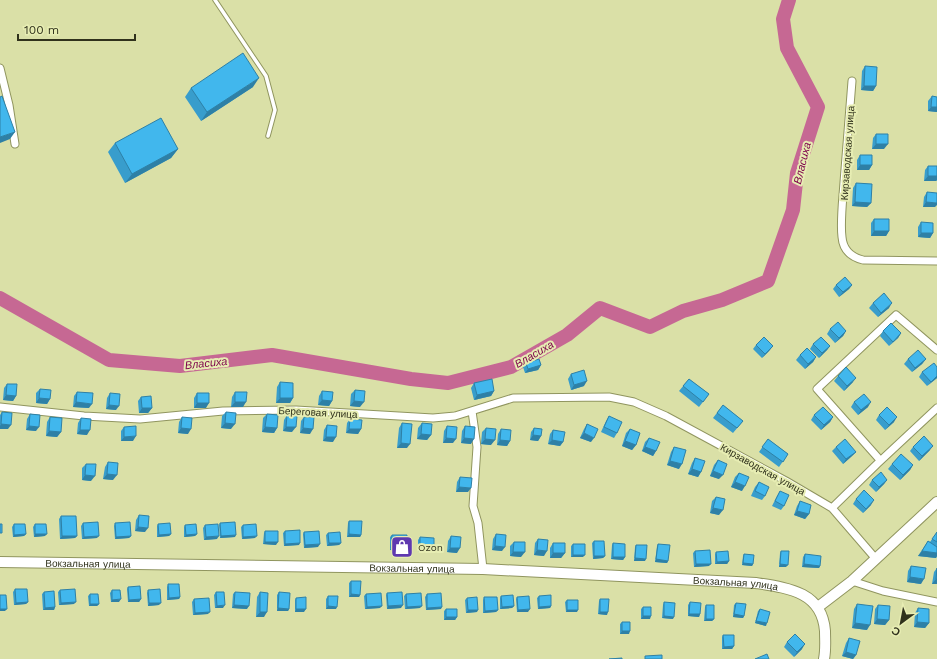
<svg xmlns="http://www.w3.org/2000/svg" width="937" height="659" font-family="'Work Sans',sans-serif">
<rect width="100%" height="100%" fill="#dae0a7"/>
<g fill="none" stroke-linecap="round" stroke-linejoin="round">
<path stroke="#c66893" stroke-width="14" d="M0,298l109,62 71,6 92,-11 139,24 37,4 63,-16 56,-32 33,-27 50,19 33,-16 39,-11 46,-19 25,-71 4,-37 21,-66 -31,-59 -4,-29 6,-19"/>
<g stroke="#90955f" stroke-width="5.5">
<path id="lane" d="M215,0l51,76 9,34 -7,26"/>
</g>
<g stroke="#90955f" stroke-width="9">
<path id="street" d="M0,68l9,37 6,39
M852,81c-3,34 -5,67 -8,101 -1,16 -4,40 -2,55 1,13 9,20 21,23l74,1
M0,407l84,9 56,3 83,-8 73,-1 137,8 22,-2 58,-18 96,-1 25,5 32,14 120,65 46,27 44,51
M472,411l5,36 -4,59 5,17 5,46
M880,460l-63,-71 79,-74 41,35
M832,508l45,-44 60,-56
M852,581l31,10 54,11"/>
</g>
<g stroke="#90955f" stroke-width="12">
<g id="secondary">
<path id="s1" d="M0,562l483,7 273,14c33,5 66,9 69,48 0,10 1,18 -1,28"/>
<path d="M818,607l34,-26 85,-79"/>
</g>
</g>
<use href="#lane" stroke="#fff" stroke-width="3.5"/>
<use href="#street" stroke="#fff" stroke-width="7"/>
<use href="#secondary" stroke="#fff" stroke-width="10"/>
</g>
<path fill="#389dcc" d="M865,66l11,20 -3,5 -12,-1 1,-19z
M253,87l-52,34 -16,-24 6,-9z
M932,96l5,1v15l-9,-1v-10z
M876,134l8,15h-12l1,-11z
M115,143l63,6 -7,9 -46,25 -17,-31z
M860,155l12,10 -3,5h-12v-10z
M928,166h9v14l-1,1h-12l1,-11z
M856,183l15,20 -4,4 -15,-1 1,-18z
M927,192l8,15h-12l1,-10z
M874,219l15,12 -3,5h-15v-13z
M921,222l12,11 -3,5 -12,-1v-10z
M836,285h16l-3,4 -10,8 -6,-8z
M873,303l16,5 -11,9 -9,-9z
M830,329l16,2 -3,5 -8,7 -8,-9z
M883,331l18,2 -3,5 -9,8 -9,-10z
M813,344l17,2 -3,4 -8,8 -9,-9z
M756,345l17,1 -4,5 -7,7 -9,-9z
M800,355l16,2 -3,5 -8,7 -9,-9z
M908,359h18l-4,5 -10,8 -8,-8z
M526,363l15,2 -3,5 -13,3 -2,-6z
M937,367v11l-10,8 -8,-9 3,-5z
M571,374l13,12 -13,4 -3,-11z
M838,376l15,6 -9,9 -10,-10z
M689,379l20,15 -10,13 -20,-16z
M280,382l13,16 -3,5h-14l1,-16z
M474,383l20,8 -3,5 -17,4 -3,-12z
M7,384l9,12 -3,5 -10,-1 1,-12z
M40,389l10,10 -3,5 -11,-1v-10z
M355,390l5,17 -10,-1 1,-12z
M322,391l10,10 -3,5 -11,-1 1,-9z
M77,392l12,16 -16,-1 1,-11z
M235,392l8,15h-12l1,-10z
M110,393l6,17 -10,-1 1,-11z
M197,393l9,15h-12v-10z
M141,397l11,11 -4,5h-9l-1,-12z
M854,402l14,5 -10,8 -7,-8z
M723,405l20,16 -10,12 -20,-15z
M2,412l6,17h-8v-14z
M226,412l5,17 -10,-1 1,-12z
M30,414l6,17 -10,-1 1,-11z
M267,414l10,14 -3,5 -12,-1 1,-14z
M287,415l5,17 -9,-1 1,-11z
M814,415l19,2 -3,5 -9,8 -10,-10z
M879,415l15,7 -9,8 -9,-10z
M609,416l8,17 -3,5 -13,-6 5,-11z
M50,417l11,15 -4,5 -11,-1 1,-14z
M182,417l6,17 -10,-1 1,-11z
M304,417l6,17 -10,-1 1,-12z
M81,418l6,17 -10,-1 1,-11z
M350,419l11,10 -3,5 -12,-1 1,-10z
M402,423l5,25h-10l2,-20z
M422,423l9,12 -4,5 -10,-1 1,-11z
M587,424l4,18 -11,-4 4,-9z
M327,425l6,17 -10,-1 1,-11z
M447,426l6,17h-10l1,-12z
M465,426l6,18 -10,-1 1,-12z
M124,427l9,14h-12v-10z
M486,428l5,17 -10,-1 1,-12z
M534,428l7,8 -3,5 -8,-1 1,-8z
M501,429l9,12 -3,5 -10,-1 1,-11z
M630,429l6,16 -4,5 -10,-4 4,-13z
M553,430l10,12 -3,4 -12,-2 2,-10z
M649,438l7,13 -3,5 -11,-5 3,-9z
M768,439l20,15 -9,13 -20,-15z
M674,447l5,22 -12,-4 4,-13z
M836,447l20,5 -4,4 -9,8 -11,-13z
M913,447l17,3 -11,11 -9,-10z
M695,458l6,14 -3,5 -10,-3 4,-11z
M718,460l1,19 -9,-3 4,-11z
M108,462l5,18 -10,-1 2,-12z
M86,464l5,17 -9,-1v-12z
M892,464l21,1 -3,5 -10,10 -12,-11z
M739,473l3,18 -11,-4 4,-10z
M460,477l8,15h-12l1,-10z
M872,480h15l-3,4 -8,8 -7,-7z
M759,482l6,14 -3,4 -11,-4 4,-9z
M780,491l4,15 -3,4 -9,-4 5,-10z
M716,497l3,18 -9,-2 2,-12z
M856,499l15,6 -8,8 -10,-9z
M800,501l9,13 -4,5 -11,-4 3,-9z
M139,515l6,17 -10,-1 1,-11z
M61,516l16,20 -2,2 -15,1 -1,-20z
M349,521l12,14 -1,2h-13l1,-14z
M83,523l14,15 -15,1 -1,-13z
M115,523l16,13 -2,2 -14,1 -1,-13z
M220,523l15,14 -15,1 -1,-13z
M14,524l12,10 -2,2 -11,1 -1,-10z
M35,524l10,12 -11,1 -1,-10z
M158,524l13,10 -2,2 -12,1v-11z
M185,525l12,9 -2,2 -11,1v-10z
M205,525l12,14 -13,1 -1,-12z
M243,525l12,13 -13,1 -1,-12z
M265,531l11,14 -13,-1 1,-11z
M285,531l14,14 -15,1 -1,-13z
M304,532l14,15 -14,1 -1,-14z
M937,532v24l-1,2 -18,-2 10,-15 2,1z
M328,533l13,10 -2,2 -12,1 -1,-11z
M496,534l6,17 -10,-1 1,-11z
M392,535l14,13 -1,3 -15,-1v-13z
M451,536l6,17 -10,-1 1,-11z
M420,537l12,15h-14v-12z
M538,539l6,17 -10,-1 1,-12z
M594,541l11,15 -2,2 -10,1 -1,-16z
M514,542l7,15 -11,-1v-10z
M553,543l12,10 -4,5h-11v-10z
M613,543l12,14 -2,3 -12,-1 1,-14z
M573,544l10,13h-12v-11z
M658,544l10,17 -1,2 -12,-1 2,-16z
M636,545l9,16h-11l1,-14z
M695,551l14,15 -15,1 -1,-14z
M781,551l5,16h-7l1,-14z
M716,552l13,9 -2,3h-12v-10z
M744,554l9,10 -1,2 -10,-1 1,-9z
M805,554l15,12 -1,2 -17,-1 1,-10z
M911,566l10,18 -14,-2 1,-11z
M937,568v16h-5l2,-12z
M351,581l9,14 -1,2h-10v-14z
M168,584l12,13 -1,2 -12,1v-13z
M128,587l13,12 -2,3h-11l-1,-13z
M15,589l13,13 -2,2 -12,1 -1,-13z
M60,590l14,14 -15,1 -1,-13z
M112,590l7,12h-8l-1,-9z
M148,590l11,15 -11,1 -1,-13z
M44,592l11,15 -1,3h-11l-1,-16z
M216,592l7,16h-8l-1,-13z
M235,592l12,17 -15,-1 1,-14z
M260,592l4,25h-8l1,-20z
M279,592l10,17 -1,2h-11v-16z
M387,593l14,15 -14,1 -1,-14z
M90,594l9,10 -2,2h-8l-1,-10z
M366,594l14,14 -15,1 -1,-13z
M406,594l14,14 -15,1 -1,-13z
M427,594l14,15 -15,1 -1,-13z
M328,596l8,13h-10v-10z
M501,596l13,10 -2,2 -12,1v-11z
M539,596l12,10 -1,2 -12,1 -1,-11z
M484,597l14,13 -2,2 -13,1v-13z
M517,597l11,15h-11l-1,-13z
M296,598l8,14h-9v-12z
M467,598l10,14 -11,1 -1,-13z
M194,599l14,15 -15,1 -1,-13z
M600,599l7,16 -9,-1 1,-13z
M567,600l10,12h-11l-1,-10z
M664,602l9,17 -11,-1 1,-13z
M690,602l10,12 -1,3 -11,-1v-11z
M736,603l8,13 -1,2 -10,-1 1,-12z
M857,604l10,26 -15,-2 2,-19z
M706,605l8,14 -2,2h-8l1,-14z
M878,605l11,15 -4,5 -11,-1 1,-15z
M643,607l7,12h-9v-10z
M918,608l11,15 -4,5 -11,-1 1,-14z
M446,609l11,8 -2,3h-11v-9z
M760,609l6,17 -11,-3 3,-12z
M622,622l7,12h-9v-10z
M723,635l11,11 -2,3h-10v-12z
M849,638l7,17 -3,4 -11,-3 4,-13z
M787,642l15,7 -8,8 -10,-10z"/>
<path fill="#2e80a6" d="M259,78l-6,9 -52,34 6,-9z
M864,86h12l-3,5 -12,-1z
M931,107h6v5l-9,-1z
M15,132l-5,7 -10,4v-6z
M876,144h12l-4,5h-12z
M178,149l-7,9 -46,25 7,-9z
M860,165h12l-3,5h-12z
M928,176h9v4l-1,1h-12z
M855,202l16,1 -4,4 -15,-1z
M926,202l11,1v2l-2,2h-12z
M874,231h15l-3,5h-15z
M921,233h12l-3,5 -12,-1z
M852,285l-3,4 -10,8 4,-5z
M892,303l-3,5 -11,9 3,-4z
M846,331l-3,5 -8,7 4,-5z
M901,333l-3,5 -9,8 4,-4z
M773,346l-4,5 -7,7 3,-4z
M830,346l-3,4 -8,8 3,-5z
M816,357l-3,5 -8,7 3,-5z
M926,359l-4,5 -10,8 3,-4z
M541,365l-3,5 -13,3 3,-4z
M937,376v2l-10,8z
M856,378l-3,4 -9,9 3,-5z
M587,381l-3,5 -13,4 3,-5z
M494,391l-3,5 -17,4 3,-5z
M6,395l10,1 -3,5 -10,-1z
M39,398l11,1 -3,5 -11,-1z
M280,398h13l-3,5h-14z
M322,400l10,1 -3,5 -11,-1z
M354,401l10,1 -4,5 -10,-1z
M76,402l16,2 -3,4 -16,-1z
M235,402h11l-3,5h-12z
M871,402l-3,5 -10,8 3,-5z
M197,403h12l-3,5h-12z
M109,405l10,1 -3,4 -10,-1z
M142,408h10l-4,5h-9z
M833,417l-3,5 -9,8 3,-5z
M897,417l-3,5 -9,8 4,-5z
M225,423l10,1 -4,5 -10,-1z
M1,424l10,1 -3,4h-8v-3z
M29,426l10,1 -3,4 -10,-1z
M265,427l12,1 -3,5 -12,-1z
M286,427h10l-4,5 -9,-1z
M181,428l10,1 -3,5 -10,-1z
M303,428l10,1 -3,5 -10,-1z
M349,429h12l-3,5 -12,-1z
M80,430h10l-3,5 -10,-1z
M49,431l12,1 -4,5 -11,-1z
M584,433l10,5 -3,4 -11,-4z
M421,434l10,1 -4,5 -10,-1z
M533,435l8,1 -3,5 -8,-1z
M136,436l-3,5h-12l3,-4z
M326,437h10l-3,5 -10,-1z
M446,438l10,1 -3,4h-10z
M464,438l10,1 -3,5 -10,-1z
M485,439l10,1 -4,5 -10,-1z
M500,440l10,1 -3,5 -10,-1z
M552,440l11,2 -3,4 -12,-2z
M625,441l11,4 -4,5 -10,-4z
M401,443l9,1 -3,4h-10z
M933,446l-3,4 -11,11 3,-5z
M645,447l11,4 -3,5 -11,-5z
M856,452l-4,4 -9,8 3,-5z
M670,461l12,3 -3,5 -12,-4z
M913,465l-3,5 -10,10 3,-5z
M692,469l9,3 -3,5 -10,-3z
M713,471l10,4 -4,4 -9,-3z
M107,474l10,1 -4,5 -10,-1z
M85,475l10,1 -4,5 -9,-1z
M887,480l-3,4 -8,8 3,-5z
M735,482l10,4 -3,5 -11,-4z
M459,487l12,1 -3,4h-12z
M874,500l-3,5 -8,8 3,-4z
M713,508l10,2 -4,5 -9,-2z
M797,511l12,3 -4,5 -11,-4z
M138,527l10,1 -3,4 -10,-1z
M26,534l-2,2 -11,1 1,-2z
M35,534h12l-2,2 -11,1z
M171,534l-2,2 -12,1 2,-2z
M197,534l-2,2 -11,1 2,-2z
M349,534l12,1 -1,2h-13z
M236,535l-1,2 -15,1 1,-2z
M62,536h15l-2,2 -15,1z
M99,536l-2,2 -15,1 2,-2z
M131,536l-2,2 -14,1 1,-2z
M219,536l-2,3 -13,1 2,-3z
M257,536l-2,2 -13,1 1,-2z
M265,542h13l-2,3 -13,-1z
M300,543l-1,2 -15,1 1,-2z
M329,543h12l-2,2 -12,1z
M320,544l-2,3 -14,1 1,-3z
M495,546l10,1 -3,4 -10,-1z
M391,548h15l-1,3 -15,-1z
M450,548h10l-3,5 -10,-1z
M420,550h14l-2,2h-14z
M537,550l10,1 -3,5 -10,-1z
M922,551l15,2v3l-1,2 -18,-2z
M513,552h12l-4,5 -11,-1z
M553,553h12l-4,5h-11z
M573,555h12l-2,2h-12z
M594,556h11l-2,2 -10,1z
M613,557h12l-2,3 -12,-1z
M635,558l11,1 -1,2h-11z
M656,559l12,2 -1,2 -12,-1z
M729,561l-2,3h-12l2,-2z
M743,563l10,1 -1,2 -10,-1z
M696,564h15l-2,2 -15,1z
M780,564l8,1 -2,2h-7z
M804,564l16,2 -1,2 -17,-1z
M910,577l14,2 -3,5 -14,-2z
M936,579h1v5h-5z
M351,594l9,1 -1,2h-10z
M180,597l-1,2 -12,1 2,-2z
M121,599l-2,3h-8l1,-2z
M141,599l-2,3h-11l1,-2z
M28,602l-2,2 -12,1 2,-2z
M76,602l-2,2 -15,1 2,-2z
M149,603h12l-2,2 -11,1z
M90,604h9l-2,2h-8z
M225,605l-2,3h-8l2,-2z
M234,605l15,1 -2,3 -15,-1z
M403,605l-2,3 -14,1 1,-3z
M328,606l9,1 -1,2h-10z
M382,606l-2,2 -15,1 2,-2z
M422,606l-2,2 -15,1 2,-2z
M514,606l-2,2 -12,1 2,-2z
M551,606l-1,2 -12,1 1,-2z
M55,607l-1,3h-11l2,-2z
M442,607l-1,2 -15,1 1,-2z
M278,608l11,1 -1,2h-11z
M0,609h7l-2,2h-5z
M296,609h10l-2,3h-9z
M530,609l-2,3h-11l1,-2z
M468,610h10l-1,2 -11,1z
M498,610l-2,2 -13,1 2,-2z
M567,610h11l-1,2h-11z
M210,612l-2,2 -15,1 2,-2z
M260,612h7l-3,5h-8z
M600,612h8l-1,3 -9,-1z
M689,614h11l-1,3 -11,-1z
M734,614l10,2 -1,2 -10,-1z
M643,616h8l-1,3h-9z
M664,616l10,1 -1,2 -11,-1z
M446,617h11l-2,3h-11z
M706,619h8l-2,2h-8z
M877,619l12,1 -4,5 -11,-1z
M756,621l11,2 -1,3 -11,-3z
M917,622l12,1 -4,5 -11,-1z
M855,623l15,2 -3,5 -15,-2z
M622,631h8l-1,3h-9z
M805,644l-3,5 -8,8 3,-5z
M734,646l-2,3h-10l2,-2z
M846,652l10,3 -3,4 -11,-3z"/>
<path fill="#41b7ed" stroke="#2e80a6" d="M243,53l16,25 -52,34 -16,-24z
M865,66l12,1 -1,19h-12z
M2,96l13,36 -15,5v-40z
M932,96l5,1v10h-6z
M161,118l17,31 -46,25 -17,-31z
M876,134h12v10h-12z
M860,155h12v10h-12z
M928,166h9v10h-9z
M856,183l16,1 -1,19 -16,-1z
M927,192l10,1v10l-11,-1z
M874,219h15v12h-15z
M921,222l12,1v10h-12z
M845,277l7,8 -9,7 -7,-7z
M884,293l8,10 -11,10 -8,-10z
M838,322l8,9 -7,7 -9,-9z
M891,323l10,10 -8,9 -10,-11z
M764,337l9,9 -8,8 -9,-9z
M821,337l9,9 -8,7 -9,-9z
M807,348l9,9 -8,7 -8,-9z
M918,350l8,9 -11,9 -7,-9z
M539,359l2,6 -13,4 -2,-6z
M934,363l3,4v9l-6,6 -9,-10z
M846,367l10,11 -9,8 -9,-10z
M584,370l3,11 -13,4 -3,-11z
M492,379l2,12 -17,4 -3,-12z
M689,379l20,15 -6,8 -20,-16z
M280,382l13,1v15h-13z
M7,384h10l-1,12 -10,-1z
M40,389l11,1 -1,9 -11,-1z
M355,390l10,1 -1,11 -10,-1z
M322,391l11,1 -1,9 -10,-1z
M77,392l16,1 -1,11 -16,-2z
M235,392h12l-1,10h-11z
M110,393l10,1 -1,12 -10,-1z
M197,393h12v10h-12z
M864,394l7,8 -10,8 -7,-8z
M151,396l1,12h-10l-1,-11z
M723,405l20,16 -6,7 -20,-15z
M823,407l10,10 -9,8 -10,-10z
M887,407l10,10 -8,8 -10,-10z
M2,412l10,1 -1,12 -10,-1z
M226,412l10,1 -1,11 -10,-1z
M30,414l10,1 -1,12 -10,-1z
M267,414l11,1 -1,13 -12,-1z
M287,415l10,1 -1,11h-10z
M609,416l13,6 -5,11 -13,-6z
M50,417l12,1 -1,14 -12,-1z
M182,417l10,1 -1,11 -10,-1z
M304,417h10l-1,12 -10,-1z
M81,418l10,1 -1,11h-10z
M350,419l12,1 -1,9h-12z
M402,423l10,1 -2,20 -9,-1z
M422,423l10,1 -1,11 -10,-1z
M587,424l11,5 -4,9 -10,-5z
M327,425l10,1 -1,11h-10z
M136,426v10l-12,1v-10z
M447,426l10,1 -1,12 -10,-1z
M465,426l10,1 -1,12 -10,-1z
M486,428l10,1 -1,11 -10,-1z
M534,428l8,1 -1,7 -8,-1z
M501,429l10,1 -1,11 -10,-1z
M630,429l10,4 -4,12 -11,-4z
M553,430l12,2 -2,10 -11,-2z
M924,436l9,10 -11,10 -9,-9z
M649,438l11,4 -4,9 -11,-4z
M768,439l20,15 -5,8 -21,-15z
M845,439l11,13 -10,7 -10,-12z
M674,447l12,3 -4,14 -12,-3z
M901,454l12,11 -10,10 -11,-11z
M695,458l10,3 -4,11 -9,-3z
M718,460l9,4 -4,11 -10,-4z
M108,462l10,1 -1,12 -10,-1z
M86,464h10l-1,12 -10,-1z
M881,472l6,8 -8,7 -7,-7z
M739,473l10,4 -4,9 -10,-4z
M460,477l12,1 -1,10 -12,-1z
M759,482l10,5 -4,9 -10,-5z
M864,490l10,10 -8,9 -10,-10z
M780,491l9,4 -5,11 -9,-5z
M716,497l9,2 -2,11 -10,-2z
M800,501l11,4 -2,9 -12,-3z
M139,515l10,1 -1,12 -10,-1z
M61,516h15l1,20h-15z
M349,521h13l-1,14 -12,-1z
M98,522l1,14 -15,1 -1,-14z
M130,522l1,14 -15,1 -1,-14z
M235,522l1,13 -15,1 -1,-13z
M170,523l1,11 -12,1 -1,-11z
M0,524h2v9h-2z
M14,524h11l1,10 -12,1z
M35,524h11l1,10h-12z
M196,524l1,10 -11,1 -1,-10z
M218,524l1,12 -13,1 -1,-12z
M256,524l1,12 -14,1v-12z
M300,530v13l-15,1v-13z
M265,531h13v11h-13z
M319,531l1,13 -15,1 -1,-13z
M340,532l1,11h-12l-1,-10z
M937,532v10l-5,-3z
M496,534l10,1 -1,12 -10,-1z
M392,535h15l-1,13h-15z
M451,536l10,1 -1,11h-10z
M420,537l14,1v12h-14z
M538,539l10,1 -1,11 -10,-1z
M594,541h10l1,15h-11z
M928,541l9,6v6l-15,-2z
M514,542h11v10h-12z
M553,543h12v10h-12z
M613,543l12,1v13h-12z
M573,544h12v11h-12z
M658,544l12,1 -2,16 -12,-2z
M636,545h11l-1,14 -11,-1z
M710,550l1,14h-15l-1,-13z
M728,551l1,10 -12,1 -1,-10z
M781,551h8l-1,14 -8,-1z
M744,554l10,1 -1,9 -10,-1z
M805,554l16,2 -1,10 -16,-2z
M911,566l15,2 -2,11 -14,-2z
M937,568v11h-1z
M351,581h10l-1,14 -9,-1z
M168,584h11l1,13 -11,1z
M140,586l1,13 -12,1 -1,-13z
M15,589h12l1,13 -12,1z
M75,589l1,13 -15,1 -1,-13z
M160,589l1,14h-12l-1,-13z
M112,590h8l1,9 -9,1z
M54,591l1,16 -10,1 -1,-16z
M216,592h8l1,13 -8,1z
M235,592l15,1 -1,13 -15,-1z
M260,592l8,1 -1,19h-7z
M279,592l11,1 -1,16 -11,-1z
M402,592l1,13 -15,1 -1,-13z
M381,593l1,13 -15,1 -1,-13z
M421,593l1,13 -15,1 -1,-13z
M441,593l1,14 -15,1v-14z
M90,594h8l1,10h-9z
M0,595h6l1,14h-7z
M513,595l1,11 -12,1 -1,-11z
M551,595v11l-12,1v-11z
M328,596h10l-1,11 -9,-1z
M529,596l1,13 -12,1 -1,-13z
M306,597v12h-10v-11z
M477,597l1,13h-10l-1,-12z
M484,597h13l1,13 -13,1z
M209,598l1,14 -15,1 -1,-14z
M600,599h9l-1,13h-8z
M567,600h11v10h-11z
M664,602l11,1 -1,14 -10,-1z
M690,602l11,1 -1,11h-11z
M736,603l10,1 -2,12 -10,-2z
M857,604l16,2 -3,19 -15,-2z
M706,605h8v14h-8z
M878,605l12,1 -1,14 -12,-1z
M643,607h8v9h-8z
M918,608l11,1v14l-12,-1z
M446,609h11v8h-11z
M760,609l10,3 -3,11 -11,-2z
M622,622h8v9h-8z
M795,634l10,10 -8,8 -10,-10z
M723,635h11v11l-10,1z
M849,638l11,3 -4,14 -10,-3z
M767,654l2,5h-14z
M662,655v4h-17v-3z
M622,658v1h-13z"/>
<defs>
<g id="shop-square" transform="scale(1.15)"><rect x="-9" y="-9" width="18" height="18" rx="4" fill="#5f38b0" stroke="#e7edb3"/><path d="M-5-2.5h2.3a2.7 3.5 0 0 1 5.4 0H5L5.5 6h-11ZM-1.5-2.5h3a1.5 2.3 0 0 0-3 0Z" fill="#fff"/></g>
</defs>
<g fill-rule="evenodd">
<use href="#shop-square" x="402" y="547"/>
</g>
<g text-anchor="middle" stroke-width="4" stroke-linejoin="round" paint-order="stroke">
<g font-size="10" fill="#30321c" stroke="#e7edb3">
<text transform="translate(847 153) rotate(-86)" y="4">Кирзаводская улица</text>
<text transform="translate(318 412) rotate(3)" y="4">Береговая улица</text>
<text transform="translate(763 469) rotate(29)" y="4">Кирзаводская улица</text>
<text dy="4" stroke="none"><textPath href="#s1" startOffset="88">Вокзальная улица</textPath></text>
<text dy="4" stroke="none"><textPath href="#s1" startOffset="412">Вокзальная улица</textPath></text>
<text dy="4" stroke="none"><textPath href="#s1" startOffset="736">Вокзальная улица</textPath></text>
</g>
<g font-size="10" fill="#30321c" stroke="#e7edb3" text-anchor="start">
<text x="418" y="551">Ozon</text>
</g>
<g font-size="11" font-style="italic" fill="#7d004b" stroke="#e7edb3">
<text transform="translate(802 163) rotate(-76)" y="4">Власиха</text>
<text transform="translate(534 354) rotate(-30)" y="4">Власиха</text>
<text transform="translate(206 363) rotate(-6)" y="4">Власиха</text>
</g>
</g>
<g transform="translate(901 623) rotate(212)" stroke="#e7edb3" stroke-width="3" paint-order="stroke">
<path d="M0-3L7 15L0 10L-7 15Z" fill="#30321c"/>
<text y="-6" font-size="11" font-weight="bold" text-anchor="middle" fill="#30321c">С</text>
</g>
<path d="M18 34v6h117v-6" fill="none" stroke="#30321c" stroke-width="2"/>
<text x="24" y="34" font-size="12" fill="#30321c" stroke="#e7edb3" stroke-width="3" paint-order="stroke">100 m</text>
</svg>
